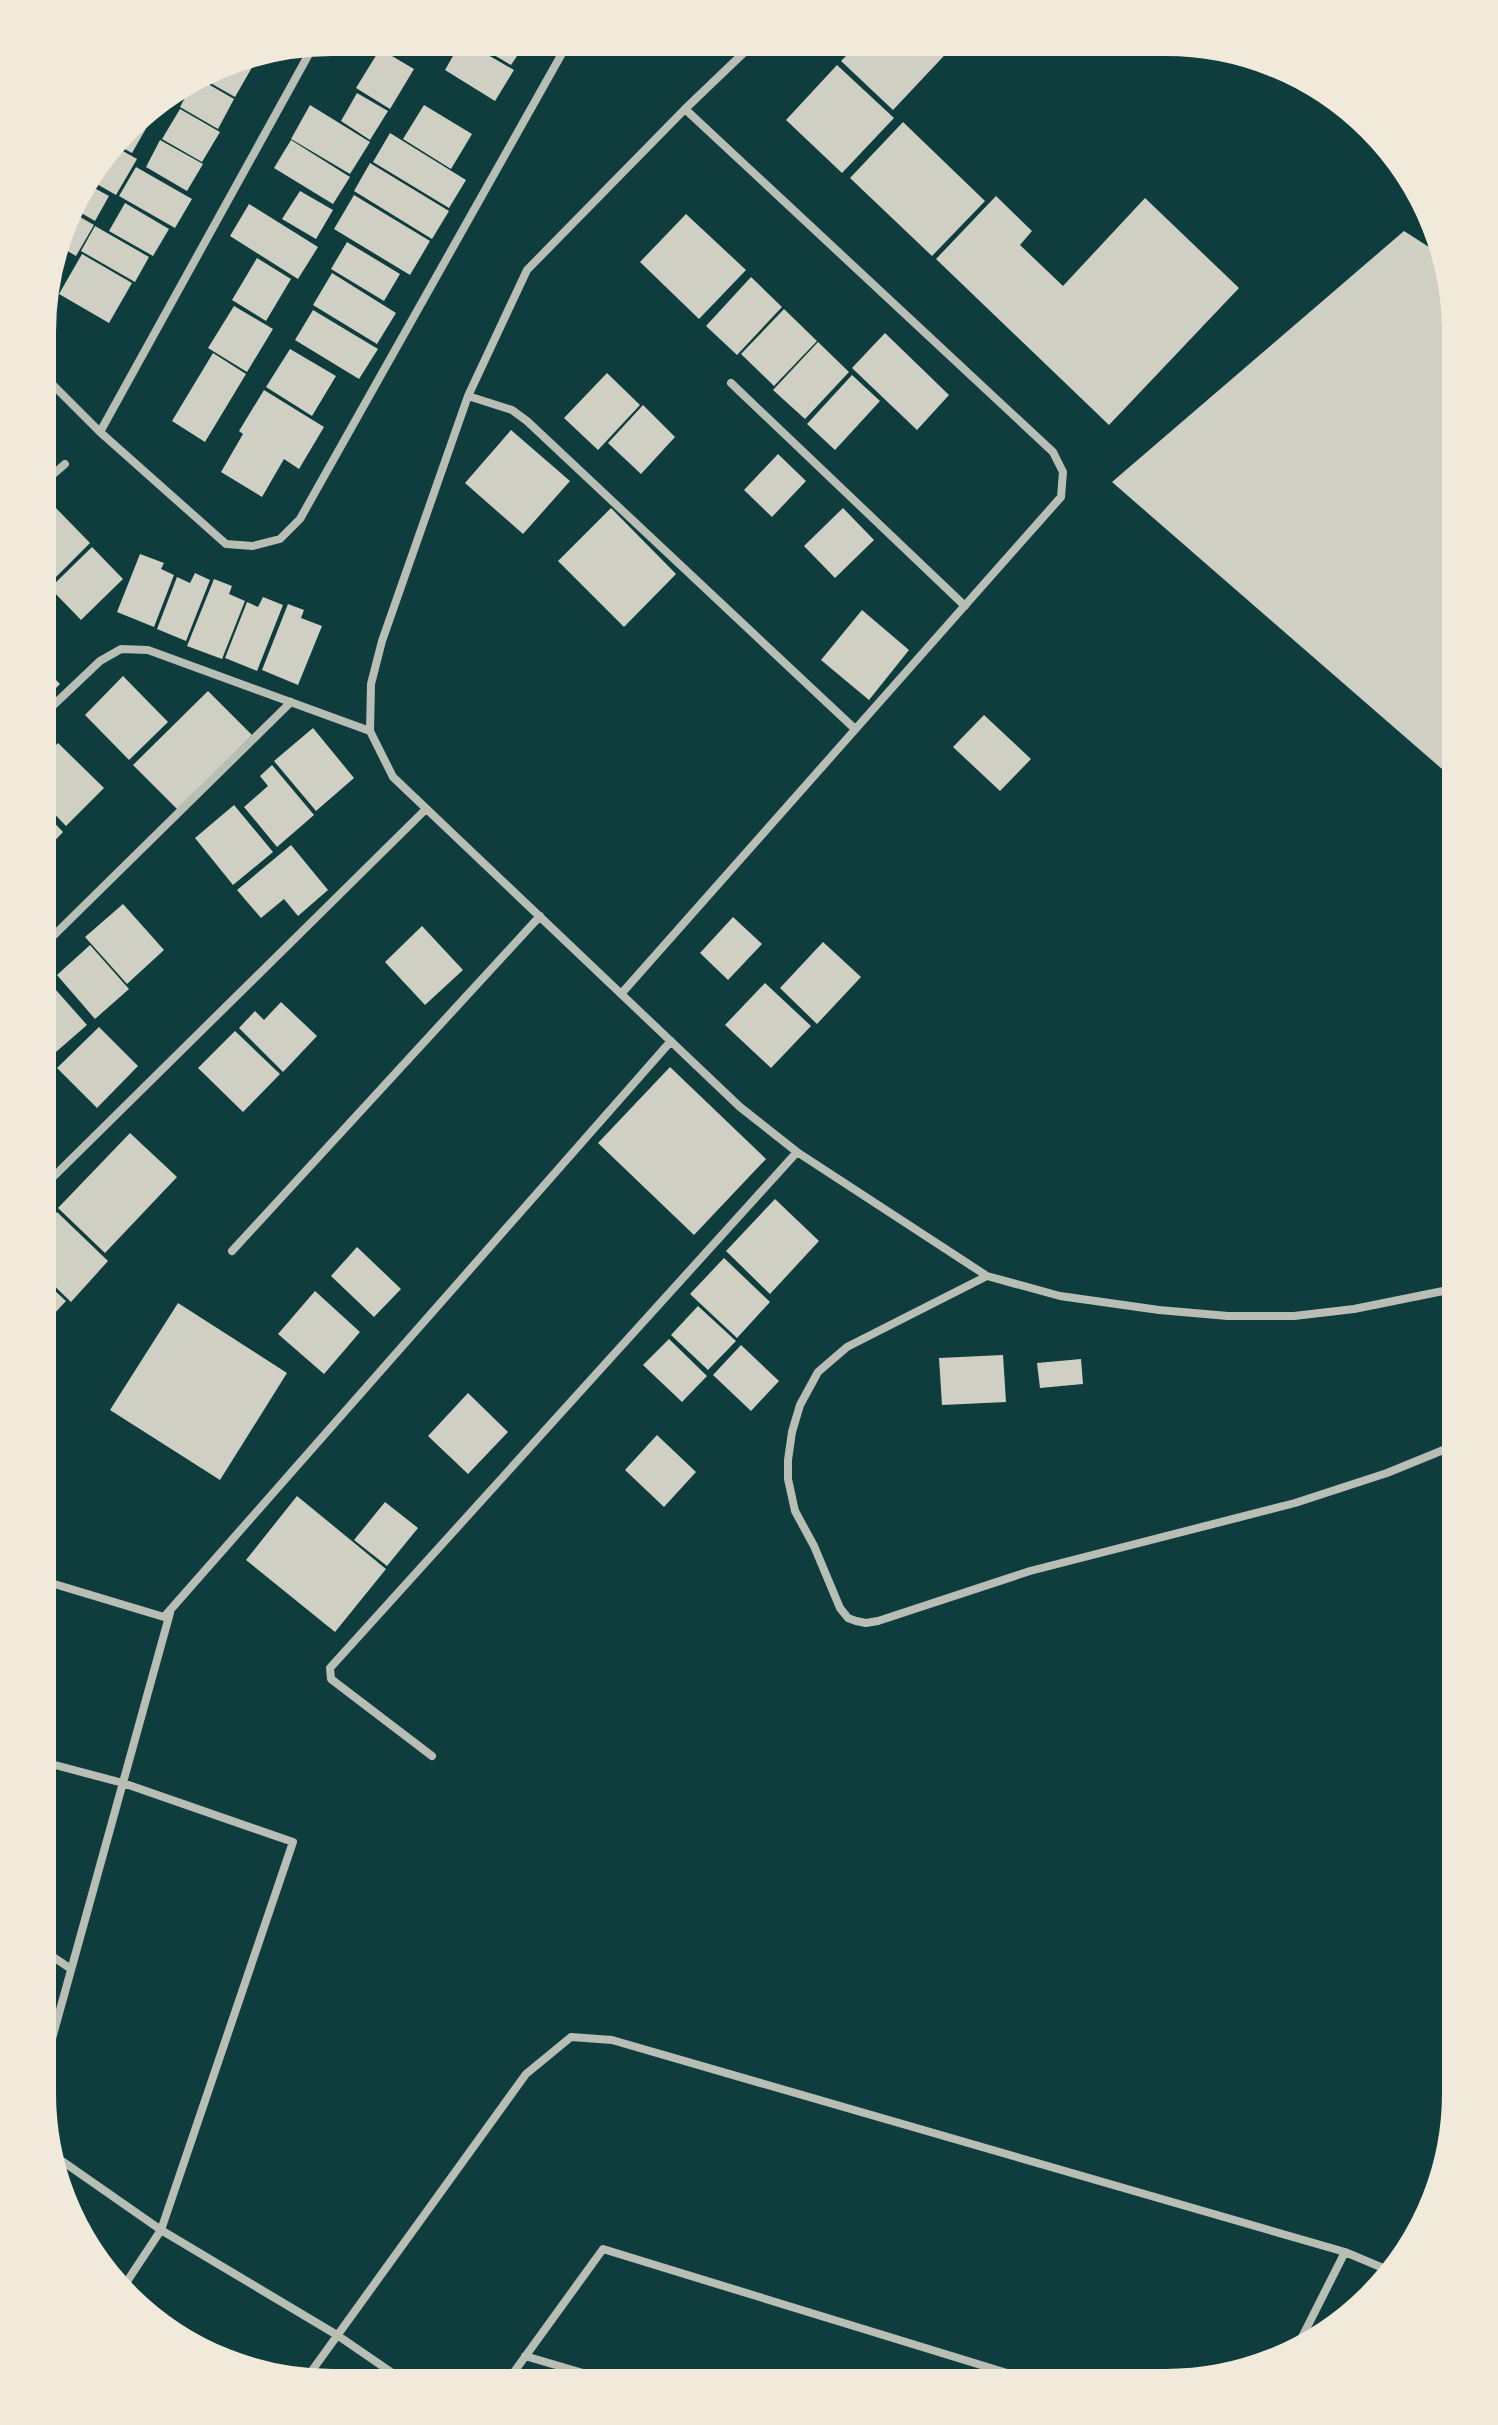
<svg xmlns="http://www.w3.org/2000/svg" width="1498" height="2425" font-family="Bitter,serif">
<rect width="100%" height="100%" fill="#0f3d3e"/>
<path fill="#cfcfc3" d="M462,40l52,30 -19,31 -50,-31z
M469,40l58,1 -16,24z
M860,42h97l-64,68 -52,-49z
M380,49l34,20 -24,40 -34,-21z
M243,58l11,6 -19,33 -37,-21 23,-14z
M837,65l57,53 -52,55 -56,-53z
M196,77l38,22 -16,30 -38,-22z
M357,93l31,18 -18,29 -29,-19z
M162,99l-13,22 -11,-7 1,-1z
M310,105l60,37 -20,32 -59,-35z
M424,105l48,29 -21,35 -48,-30z
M180,109l40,23 -18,30 -40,-23z
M136,117l12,8 -16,28 -17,-9z
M903,122l82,79 -53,55 -82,-78z
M390,133l76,47 -17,28 -76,-46z
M160,140l43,24 -16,27 -41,-24z
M291,140l59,37 -17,27 -59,-36z
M114,146l23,13 -21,36 -28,-16z
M370,163l79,48 -17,28 -78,-48z
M136,167l56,32 -17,29 -56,-32z
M85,183l24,13 -14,25 -26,-15z
M300,191l33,19 -17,29 -34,-20z
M354,195l76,46 -20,34 -76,-46z
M996,196l36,35 -12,14 43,41 82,-88 94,90 -130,137 -173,-166z
M125,203l44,26 -16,27 -44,-25z
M249,204l69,43 -20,32 -68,-43z
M68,210l26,15 -18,31 -19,-11z
M686,214l60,56 -47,49 -59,-57z
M95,226l54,31 -14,25 -54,-31z
M1404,231l39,25 15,76v420l-16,17 -330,-287z
M347,242l53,32 -16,27 -53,-32z
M57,248l9,5 -15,28 -4,-2z
M82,254l50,29 -23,40 -50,-29z
M257,258l34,21 -25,42 -34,-21z
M332,273l64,40 -19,31 -64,-39z
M751,277l31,30 -45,48 -31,-29z
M234,306l39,23 -26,43 -39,-24z
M784,309l33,32 -43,45 -33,-32z
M313,310l65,39 -19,30 -64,-39z
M885,333l64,62 -32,35 -65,-62z
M818,342l31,30 -44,47 -32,-29z
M290,349l46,27 -24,40 -46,-29z
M213,353l33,21 -41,68 -33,-21z
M607,373l33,32 -42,45 -34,-32z
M852,375l28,26 -45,49 -28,-26z
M264,390l60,37 -25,42 -15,-10 -22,38 -41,-25 22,-38 -4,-3z
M643,405l32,32 -34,37 -33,-31z
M511,430l59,51 -47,53 -58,-51z
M778,454l28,27 -34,36 -28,-27z
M53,505l37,38 -39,39 -9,-9v-57z
M611,508l65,66 -52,53 -66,-66z
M843,508l31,32 -39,38 -31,-32z
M92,547l31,32 -42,41 -31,-32z
M140,554l24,9 -3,6 13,6 -20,52 -37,-15z
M195,573l15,7 -24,61 -29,-12 20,-52 13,6z
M214,579l18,7 -3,8 16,7 -23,58 -35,-13z
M263,597l20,8 -26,66 -32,-13 22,-56 11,5z
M288,604l16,6 -3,8 21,8 -24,59 -36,-15z
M862,610l47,40 -40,50 -48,-40z
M42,666l18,18 -18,18z
M123,676l45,46 -39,38 -44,-45z
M208,691l44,44 -74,75 -45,-45z
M984,715l47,44 -31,32 -47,-44z
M313,728l41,50 -38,33 -42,-50z
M58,743l46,45 -38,38 -24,-25v-42z
M272,765l42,50 -37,32 -33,-40 24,-21 -8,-10z
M234,805l39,47 -40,33 -38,-47z
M42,810l21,22 -21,22z
M291,845l37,45 -30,26 -14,-17 -23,19 -24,-28z
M123,904l41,46 -37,34 -42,-47z
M733,917l29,27 -34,36 -28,-27z
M422,926l41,44 -38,35 -40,-43z
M823,942l38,35 -44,47 -37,-36z
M90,945l39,44 -34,30 -38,-44z
M48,981l39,44 -46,40 1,-78z
M765,983l46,43 -40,42 -46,-43z
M281,1002l36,34 -34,36 -44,-44 16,-17 9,9z
M99,1027l39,39 -41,42 -40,-40z
M235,1031l45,43 -37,38 -45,-44z
M670,1067l96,92 -72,76 -96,-92z
M130,1133l47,44 -72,76 -47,-45z
M775,1199l44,42 -49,53 -44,-43z
M57,1212l51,49 -37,41 -30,-29v-44z
M357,1247l44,42 -27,28 -43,-41z
M724,1258l46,44 -33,36 -47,-44z
M41,1278l25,23 -25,27z
M315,1291l45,41 -36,42 -46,-40z
M178,1303l109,70 -67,107 -110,-70z
M698,1306l38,35 -28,29 -37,-35z
M669,1339l38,37 -25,26 -39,-37z
M741,1345l38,36 -28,30 -38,-36z
M1003,1355l3,47 -64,3 -3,-47z
M1081,1359l2,25 -43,4 -3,-25z
M468,1393l40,39 -40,42 -40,-38z
M657,1435l39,37 -32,35 -39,-37z
M297,1496l89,73 -51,63 -89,-72z
M385,1502l33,26 -31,38 -33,-26z"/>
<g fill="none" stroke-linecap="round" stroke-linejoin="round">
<path stroke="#b8beb3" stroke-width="8" d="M756,41l-71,68 -158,161 -59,126 -86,245 -11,43 -1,47 23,46 347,330 57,45 190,124
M42,374l58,58 126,112 27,2 27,-7 20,-20 269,-478
M731,383l234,223
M468,396l44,14 15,11 328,308
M100,432l215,-389
M42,484l23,-20
M42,716l58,-55 21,-12 27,1 222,81
M42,947l249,-245
M621,994l440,-497 2,-25 -10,-20 -368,-343
M41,1189l385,-380
M232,1251l308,-335
M1458,1444l-71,29 -92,30 -265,68 -152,50 -12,2 -10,-2 -8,-3 -8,-10 -26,-62 -19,-35 -7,-32v-19l4,-28 8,-27 18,-33 29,-25 140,-71 73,20 99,14 69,6h66l60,-7 104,-21
M41,1580l123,37 507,-576
M432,1756l-101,-77 -1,-11 467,-516
M40,1761l83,22 170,59 -132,388 -37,56
M40,1948l31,21
M40,2082l130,-469
M52,2154l109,76 176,105 70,48
M1294,2353l51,-101 50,21
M525,2356l92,27
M303,2383l223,-309 45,-37 41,3 733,212
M506,2383l97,-134 443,136"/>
<path stroke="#b8beb3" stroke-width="14" d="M1338,98l11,9"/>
</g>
<path d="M0 0H1498V2425H0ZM332 54H1166A278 278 0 0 1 1444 332V2093A278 278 0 0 1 1166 2371H332A278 278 0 0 1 54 2093V332A278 278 0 0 1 332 54Z" fill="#f1e9da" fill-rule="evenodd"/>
<path fill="none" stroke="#f1e9da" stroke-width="4" d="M332 54H1166A278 278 0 0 1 1444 332V2093A278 278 0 0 1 1166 2371H332A278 278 0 0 1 54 2093V332A278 278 0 0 1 332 54Z"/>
</svg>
